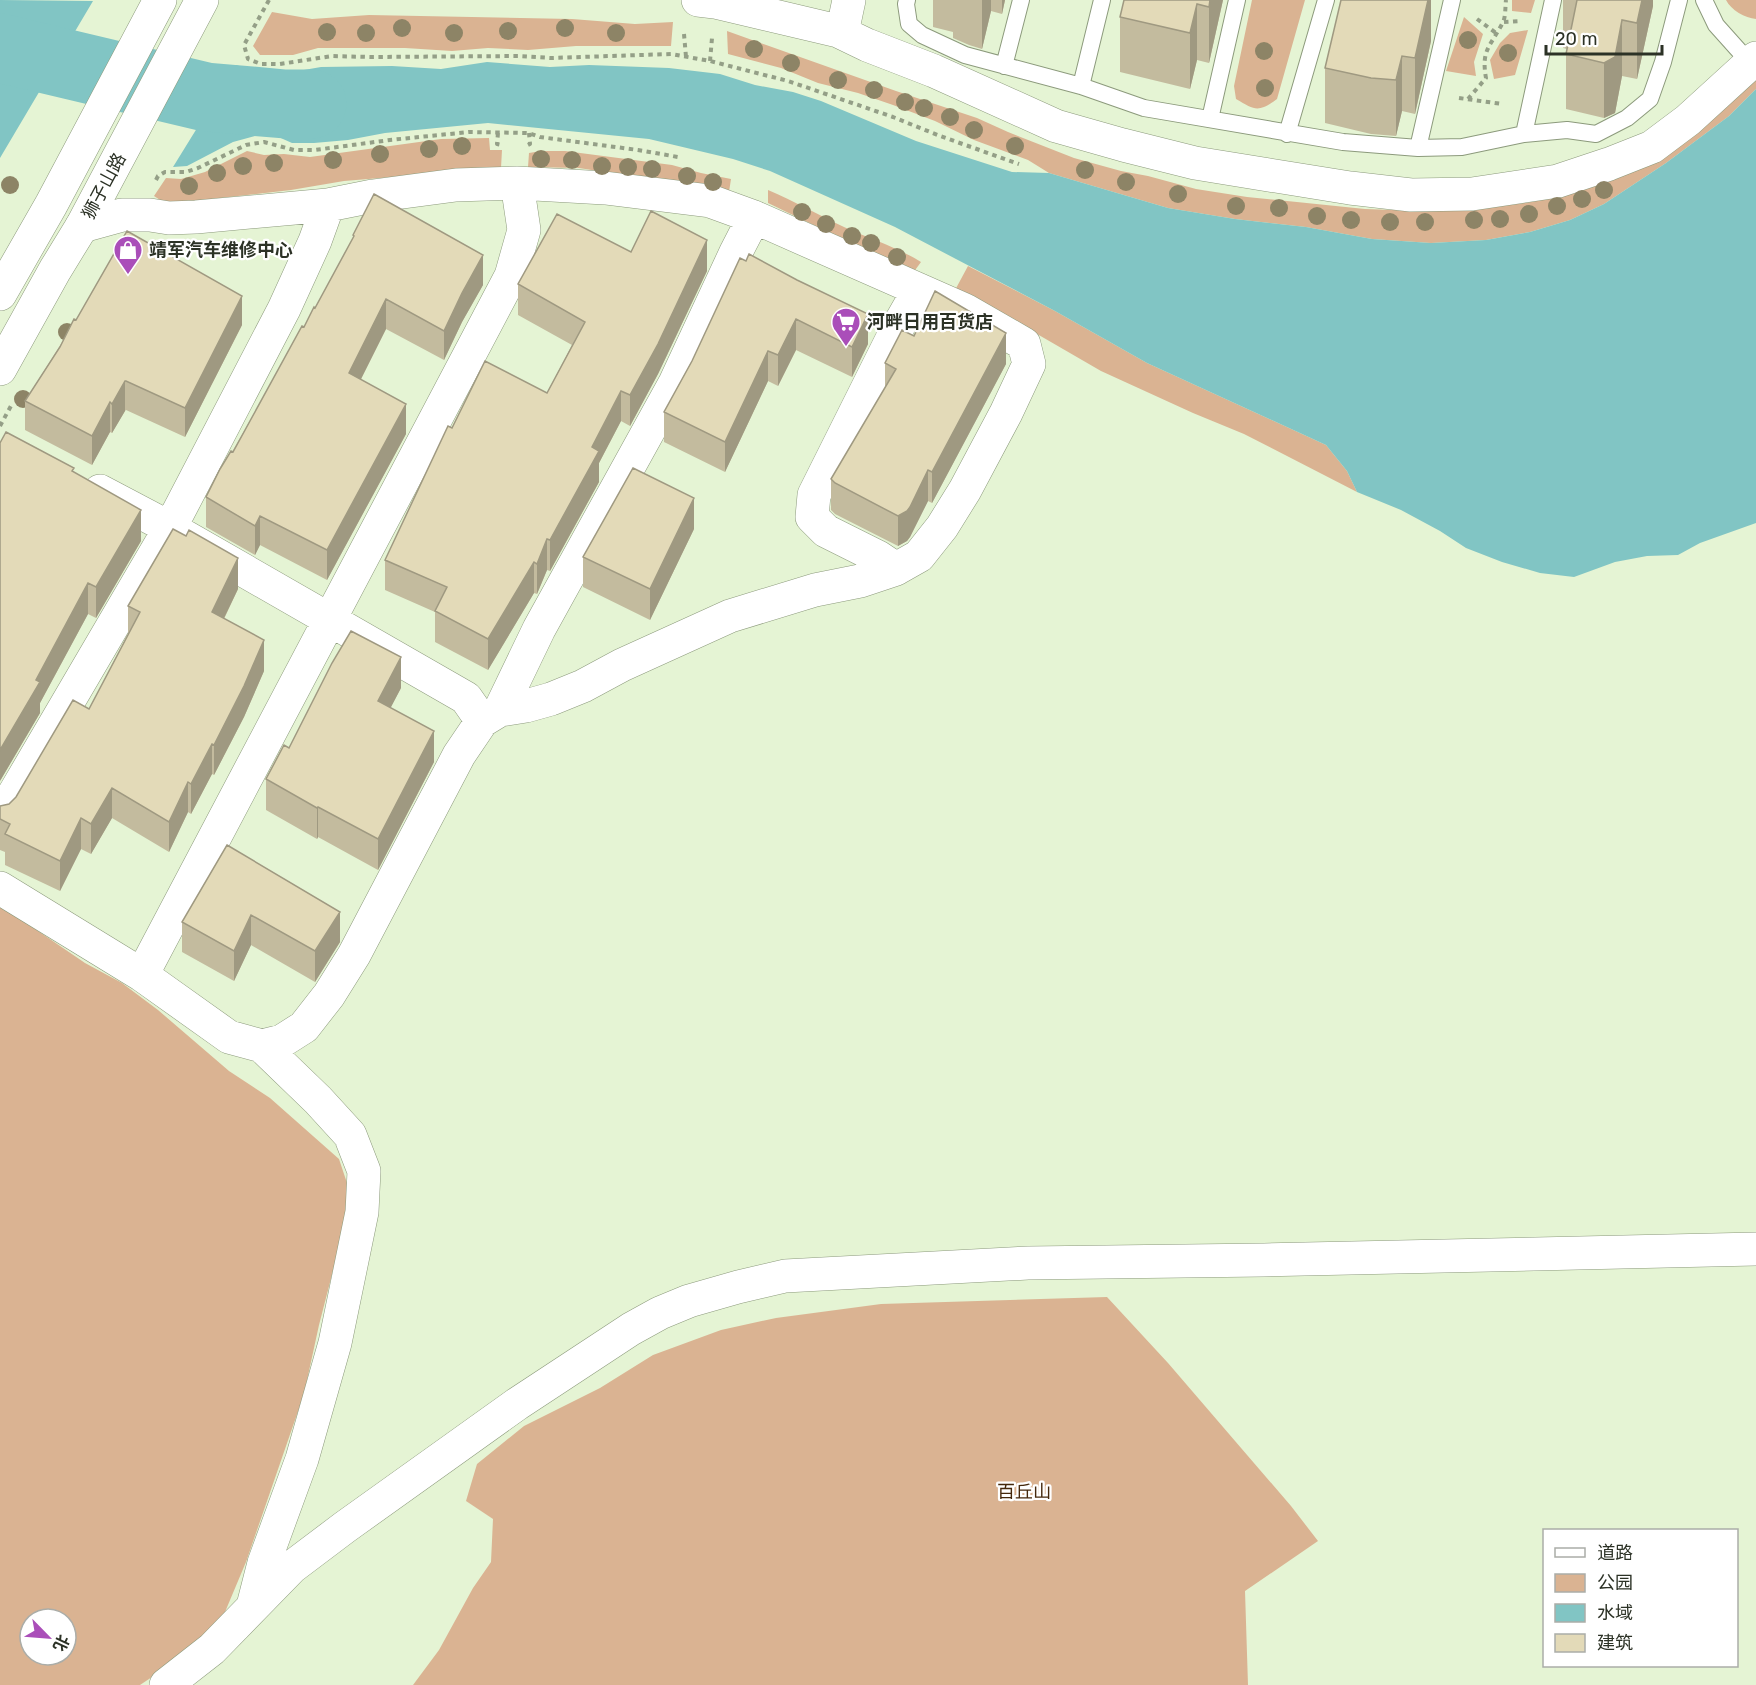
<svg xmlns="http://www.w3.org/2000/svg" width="1756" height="1685" font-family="Rubik,'Noto Sans SC',sans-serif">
<rect width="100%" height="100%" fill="#e5f4d4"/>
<path fill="#dab392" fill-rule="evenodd" d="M1252,0h53l-28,99c-19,14 -22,11 -41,0l-2,-13z
M1512,0h23l-4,13 -19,-2z
M1726,0h30v19c-11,-1 -25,-9 -30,-19z
M272,12l40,7 57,-4 203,4 63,5 38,-2 -2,24h-95l-48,4 -40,-2 -36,3 -47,-3h-87l-25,7h-33l-7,-9z
M1464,17l19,17 -9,28 2,14 -30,-5z
M1528,30l-13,45 -21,4 -4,-19 10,-17 10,-10z
M727,31l169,60 81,27 31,14 66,26 47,13 27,5 48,13 51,8 118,12 55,2 50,-1 61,-8 40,-8 185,-116v11l-27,27 -63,47 -62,41 -34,16 -40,12 -44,8 -55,3 -59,-4 -66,-12 -71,-8 -67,-11 -119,-35 -21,-13 -54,-20 -39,-19 -42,-16 -35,-12 -40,-10 -37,-15 -53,-14z
M489,138l1,12h12l-1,18 -157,13 -53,9 -125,14 -12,-8 12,-18 15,1 24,-7 42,-21 17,4 20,-1 26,3 131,-18z
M541,151h24l107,14 29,8 30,6 -2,13 -150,-24 -51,-1 1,-14z
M768,190c26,11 51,25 76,37 26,12 53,20 77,35l-8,11 -145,-70z
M968,266l87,45 92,52 179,82 21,26 10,21 -113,-58 -51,-21 -92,-42 -76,-44 -71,-35z
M0,905l85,58 37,20 36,27 71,61 41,27 69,61 10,30 -5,39 -25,97 -15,69 -58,168 -21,50 -17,24 -29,23 -39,26h-140zM30,1619h36v36h-36z
M1107,1297l61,66 123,143 27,35 -73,50 3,94h-835l26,-35 34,-62 18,-26 2,-43 -27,-18 11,-37 47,-38 76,-38 53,-33 68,-25 55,-12 105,-14z"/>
<path fill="#81c5c4" d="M0,0l93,1 -93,157z
M487,62l63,5 39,-2 80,3 51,6 35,11 38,7 28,9 95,40 96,31 37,1 119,35 67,11 71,8 66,12 59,4 55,-3 44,-8 40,-12 34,-16 62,-41 63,-47 27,-27v434l-56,20 -22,12 -31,1 -32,6 -41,15 -34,-4 -38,-11 -36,-14 -26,-17 -39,-21 -44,-18 -10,-21 -21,-26 -179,-82 -92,-52 -160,-84 -125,-56 -37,-12 -84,-20 -161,-16 -103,10 -37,7 -34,3h-22l-18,-8 -19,1 -22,6 -46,24 -14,1 63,-102 28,9 34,-3 23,-4 71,-1 49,3z"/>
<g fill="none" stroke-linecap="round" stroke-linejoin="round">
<path stroke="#81c5c4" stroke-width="69" d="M0,48l206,49 79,7h27"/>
<g stroke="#8c9a7c" stroke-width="18">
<path id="lane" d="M907,0l-1,4 3,20 13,11 43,20 116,31 63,22 199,34 75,6 44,-1 62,-13 43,-4 29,4 31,-16 23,-19 13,-37 16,-62
M1704,0l12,25 34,38
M1004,66l17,-66
M1081,86l21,-86
M1210,119l27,-119
M1287,134l39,-134
M1524,134l29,-134
M1418,148l34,-148"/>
</g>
<g stroke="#8c9a7c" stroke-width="34">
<path id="street" d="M698,0l17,2 123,29 29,14 67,26 122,55 67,19 72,18 155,25 61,7 61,-1 86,-13 51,-17 43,-17 36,-27 68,-62
M842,33l7,-33
M100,491l70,37 296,170 16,23
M896,569l-18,-12 -52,-26 -14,-14 2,-22 86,-172 19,-33
M500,710l39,-81 136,-246 61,-131 18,-35
M0,818l170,-290 114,-219 31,-68 13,-36
M0,888l142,87 87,62 33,9 20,-5 22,-14 25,-32 25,-40 105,-200 23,-34 18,-11 26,-4 25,-7 32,-13 39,-21 108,-49 85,-26 45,-9 36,-12 23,-13 23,-29 23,-37 41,-77 23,-49 -5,-20 -59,-34 -211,-93 -44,-16 -105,-13 -88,-5 -61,2 -83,11 -45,9 -132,12 -27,1 -19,-3h-28l-40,11
M142,975l369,-699 13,-46 -7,-47
M253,1606l11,-43 38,-104 33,-116 27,-131 2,-41 -14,-36 -32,-35 -56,-54
M166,1685l46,-36 80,-82 53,-40 172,-123 114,-75 29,-16 29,-12 49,-14 47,-11 243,-13 236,-3 492,-11"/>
</g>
<g stroke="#8c9a7c" stroke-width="34">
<path id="secondary" d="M0,294l51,-89 109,-205
M0,369l55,-99 27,-44 120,-226"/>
</g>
<path stroke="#949f87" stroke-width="4" stroke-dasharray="4.5 4.5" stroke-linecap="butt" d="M269,0l-25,45 4,14 13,5h19l52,-8 38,1 149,-1 32,2 120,-4 39,7 78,20 105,36 47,19 79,28
M1477,19l19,14
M1504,22l17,-1
M684,34l2,23
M710,61l2,-23
M1459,98l43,6
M1468,99l18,-21c-5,-28 4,-31 16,-54 4,-6 3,-16 4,-24
M498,133l-1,11 5,1
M528,145l2,-1 -1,-11
M156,180l2,-4 7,-4h21l12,-4 48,-23 18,-3 30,8h21l75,-10 79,-8 60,1 11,4 98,13 40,7
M0,426l12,-22"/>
<use href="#lane" stroke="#fff" stroke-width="16"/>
<use href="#street" stroke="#fff" stroke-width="33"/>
<use href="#secondary" stroke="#fff" stroke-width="33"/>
</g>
<g fill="#8d8466">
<circle cx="402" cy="28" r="9"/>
<circle cx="565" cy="28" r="9"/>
<circle cx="508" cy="31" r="9"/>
<circle cx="327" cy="32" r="9"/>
<circle cx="366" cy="33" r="9"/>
<circle cx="454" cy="33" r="9"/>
<circle cx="616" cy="33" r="9"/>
<circle cx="1468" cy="40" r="9"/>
<circle cx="754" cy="49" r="9"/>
<circle cx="1264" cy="51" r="9"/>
<circle cx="1508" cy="53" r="9"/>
<circle cx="791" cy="63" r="9"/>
<circle cx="838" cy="80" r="9"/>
<circle cx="1265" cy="88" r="9"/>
<circle cx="874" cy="90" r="9"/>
<circle cx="905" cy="102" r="9"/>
<circle cx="924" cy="108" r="9"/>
<circle cx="950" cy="117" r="9"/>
<circle cx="974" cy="130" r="9"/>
<circle cx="462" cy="146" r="9"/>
<circle cx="1015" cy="146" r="9"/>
<circle cx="429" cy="149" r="9"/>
<circle cx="380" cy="154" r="9"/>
<circle cx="541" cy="159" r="9"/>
<circle cx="333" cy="160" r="9"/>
<circle cx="572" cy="160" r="9"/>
<circle cx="274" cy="163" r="9"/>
<circle cx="243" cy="166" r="9"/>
<circle cx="602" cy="166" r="9"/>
<circle cx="628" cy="167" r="9"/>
<circle cx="652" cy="169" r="9"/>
<circle cx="1085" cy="170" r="9"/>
<circle cx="217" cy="173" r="9"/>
<circle cx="687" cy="176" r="9"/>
<circle cx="713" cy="182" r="9"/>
<circle cx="1126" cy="182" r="9"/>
<circle cx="10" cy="185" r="9"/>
<circle cx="189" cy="186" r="9"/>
<circle cx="1604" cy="190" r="9"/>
<circle cx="1178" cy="194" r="9"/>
<circle cx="1582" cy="199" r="9"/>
<circle cx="1236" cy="206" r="9"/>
<circle cx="1557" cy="206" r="9"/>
<circle cx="1279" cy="208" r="9"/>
<circle cx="802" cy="212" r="9"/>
<circle cx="1529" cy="214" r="9"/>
<circle cx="1317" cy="216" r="9"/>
<circle cx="1500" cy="219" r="9"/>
<circle cx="1351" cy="220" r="9"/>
<circle cx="1474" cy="220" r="9"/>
<circle cx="1390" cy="222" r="9"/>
<circle cx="1425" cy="222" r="9"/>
<circle cx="826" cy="224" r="9"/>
<circle cx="852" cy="236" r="9"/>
<circle cx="871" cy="243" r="9"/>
<circle cx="897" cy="257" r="9"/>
<circle cx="67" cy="332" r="9"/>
<circle cx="23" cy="399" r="9"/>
</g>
<path fill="#c3bb9e" d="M933,0h72l-3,14 -11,-3 -9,38 -13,-4 -16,-7v-6l-20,-5z
M1223,0l-14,63 -12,-3 -7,29 -70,-17v-55z
M1431,0v41l-16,73 -13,-3 -6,25 -25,-2 -46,-11v-55z
M1563,0h90v6l-16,73 -15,-3 -7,37 -11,5 -38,-9v-55l1,-5 -4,-1z
M353,235l130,50 -21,37 -18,38 -58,-31 -25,50 45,55 -79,146 -67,-35 -5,10 -49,-28v-30l109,-189 38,-70z
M631,252l76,19 -49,103 -28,52 -9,-5 -22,42v19l-49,89 -3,-1 -10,24 -3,-1 -46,77 -53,-28v-30l-50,-22v-30l67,-132 95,-35 25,-48 -54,-30v-31z
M746,261l122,83 -16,33 -56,-27 -18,36 -10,-5 -43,91 -61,-30v-30z
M76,320l166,5 -57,112 -59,-27 -1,1 -13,22 -2,-1 -18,33 -67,-35v-29z
M914,336l92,28 -74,139 -4,-2 -18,36 -3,4 -9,5 -63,-32 -4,-4v-31l54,-91v-25z
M74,472l67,69 -45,77 -8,-4 -48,89v10l-40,68z
M694,529l-44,91 -67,-33v-30z
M238,589l-14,30 40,52 -20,46 -30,58 -2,-1 -21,40 -3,-2 -19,40 -57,-34 -21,36 -10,-5 -21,42 -55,-26v-13l-5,-2v-44l9,-2 7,-7 73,-88 39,-75v-28z
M401,688l-11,20 44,54 -56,108 -60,-33 -1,2 -51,-29v-31z
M227,845l113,97 -25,40 -64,-37 -17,36 -52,-29v-30z"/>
<path fill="#9f9981" d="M982,0h9v11l-9,38z
M1002,0h3l-3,14z
M1210,0h13l-14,63v-56z
M1428,0h3v41l-16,73v-56z
M1642,0h11v6l-16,73v-56z
M1197,4v56l-7,29v-56z
M1622,20v56l-7,37 -11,5v-55z
M1402,56v55l-6,25v-56z
M707,240v31l-49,103 -28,52v-31z
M483,255v30l-21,37 -18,38v-29l18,-38z
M242,296v29l-57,112v-29z
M386,299v30l-37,74v-30z
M868,314v30l-16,33v-30z
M796,319v31l-18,36v-31z
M1006,333v31l-74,139v-31z
M768,351v30l-43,91v-30z
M125,381v30l-13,22v-29z
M621,391v30l-22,42v19l-49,89v-31l42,-93z
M110,402v30l-18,33v-29z
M406,404v30l-79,146v-30z
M928,470v31l-18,36 -3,4 -9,5v-30z
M694,498v31l-44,91v-31z
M141,510v31l-45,77v-31z
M260,516v29l-5,10v-29z
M547,539v31l-10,24v-30z
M238,558v31l-26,54v-31z
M534,562v31l-46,77v-31z
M88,583v31l-48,89v10l-40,68v-31l36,-70z
M264,640v31l-20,46 -30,58v-30z
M401,657v31l-23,44v-31z
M434,731v31l-56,108v-31z
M212,744v30l-21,40v-30z
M188,782v30l-19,40v-30z
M112,788v30l-21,36v-30z
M318,807v30l-1,2v-31z
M81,818v31l-21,42v-30z
M340,912v30l-25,40v-31z
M251,915v30l-17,36v-30z"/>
<path fill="#e3dab8" stroke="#9f9981" stroke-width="1.5" d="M1124,0h86l-1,7 -12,-3 -7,29 -70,-16z
M1341,0h87l-13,58 -13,-2 -6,24 -25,-2 -46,-10z
M1577,0h65l-5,23 -15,-3 -7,37 -11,6 -38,-9z
M374,194l109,61 -21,38 -18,38 -58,-32 -37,74 57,31 -79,146 -67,-34 -5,10 -49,-29 14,-28 11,-18 2,1 69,-126 2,1 10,-20 1,1 39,-72 -1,-1z
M651,211l56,29 -49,104 -28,51 -9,-4 -29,56 7,4 -49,89 -3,-1 -10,25 -3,-2 -46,77 -53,-28 12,-24 -62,-27 63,-134 4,2 33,-67 62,32 38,-71 -67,-38 39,-70 74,38z
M127,231l115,65 -57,112 -59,-27h-1l-13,23 -2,-2 -18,34 -67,-35 35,-54 14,-28 2,1z
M749,254l48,26 71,34 -16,33 -56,-28 -18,36 -10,-4 -43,91 -61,-30 28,-51 48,-103 6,3z
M935,291l71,42 -74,139 -4,-2 -18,37 -3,4 -9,5 -63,-33 -4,-4 65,-110 -11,-6 17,-33 12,6z
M6,432l68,36 -2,3 69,39 -45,77 -8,-4 -52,97 4,2 -40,68v-307z
M633,468l61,30 -44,91 -67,-32z
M173,529l13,7 3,-6 49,28 -26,54 52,28 -20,46 -30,59 -2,-1 -21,40 -3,-2 -19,40 -57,-34 -21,36 -10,-6 -21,43 -55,-27 5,-10 -10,-5v-13l9,-2 7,-7 57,-97 16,9 51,-97 -12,-6z
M351,631l50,26 -23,44 56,30 -56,108 -60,-32 -1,1 -51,-29 18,-34 5,3 43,-85z
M227,845l113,67 -25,39 -64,-36 -17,36 -52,-29z"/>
<defs>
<g id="shop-pin" transform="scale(1.5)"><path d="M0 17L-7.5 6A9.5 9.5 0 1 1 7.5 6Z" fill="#aa4eb9" stroke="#fff"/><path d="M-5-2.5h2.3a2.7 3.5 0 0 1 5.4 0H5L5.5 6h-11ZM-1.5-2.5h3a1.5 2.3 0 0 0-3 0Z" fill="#fff"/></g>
<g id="supermarket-pin" transform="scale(1.5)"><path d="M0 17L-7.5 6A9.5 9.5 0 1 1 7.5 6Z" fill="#aa4eb9" stroke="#fff"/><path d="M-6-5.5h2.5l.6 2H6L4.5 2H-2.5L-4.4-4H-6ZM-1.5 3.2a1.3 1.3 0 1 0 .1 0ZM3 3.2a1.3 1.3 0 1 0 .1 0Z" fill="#fff"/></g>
</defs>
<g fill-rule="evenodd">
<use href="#shop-pin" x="128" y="250"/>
<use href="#supermarket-pin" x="846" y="322"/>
</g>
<g text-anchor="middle" stroke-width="4.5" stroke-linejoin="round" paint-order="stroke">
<g font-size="18" fill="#2c3226" stroke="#fff">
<text transform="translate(104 186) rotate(-62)" y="6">狮子山路</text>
</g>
<g font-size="18" font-weight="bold" fill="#2c3226" stroke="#fff" text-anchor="start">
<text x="149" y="256">靖军汽车维修中心</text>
<text x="867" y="328">河畔日用百货店</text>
</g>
<g font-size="18" fill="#45280c" stroke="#fff">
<text x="1024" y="1498">百丘山</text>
</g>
</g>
<rect x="1543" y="1529" width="195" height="138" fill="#ffffff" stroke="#abada8" stroke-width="1.5"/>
<rect x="1555" y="1548" width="30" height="9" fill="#ffffff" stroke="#abada8" stroke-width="1.5"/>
<text x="1597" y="1559" font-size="18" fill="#2c3226">道路</text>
<rect x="1555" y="1574" width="30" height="18" fill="#dab392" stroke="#abada8" stroke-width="1.5"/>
<text x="1597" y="1589" font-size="18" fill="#2c3226">公园</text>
<rect x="1555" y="1604" width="30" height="18" fill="#81c5c4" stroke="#abada8" stroke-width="1.5"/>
<text x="1597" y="1619" font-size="18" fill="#2c3226">水域</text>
<rect x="1555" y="1634" width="30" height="18" fill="#e3dab8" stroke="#abada8" stroke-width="1.5"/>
<text x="1597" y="1649" font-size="18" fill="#2c3226">建筑</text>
<g transform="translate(48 1637) rotate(115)"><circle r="28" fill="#ffffff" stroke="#abada8" stroke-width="1.5"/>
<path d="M0-4.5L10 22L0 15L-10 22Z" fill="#aa4eb9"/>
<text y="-9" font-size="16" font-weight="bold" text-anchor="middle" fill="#2c3226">北</text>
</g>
<path d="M1546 45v9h116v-9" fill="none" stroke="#2c3226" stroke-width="3"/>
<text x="1555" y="45" font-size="18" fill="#2c3226" stroke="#ffffff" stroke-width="4.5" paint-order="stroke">20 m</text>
</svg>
